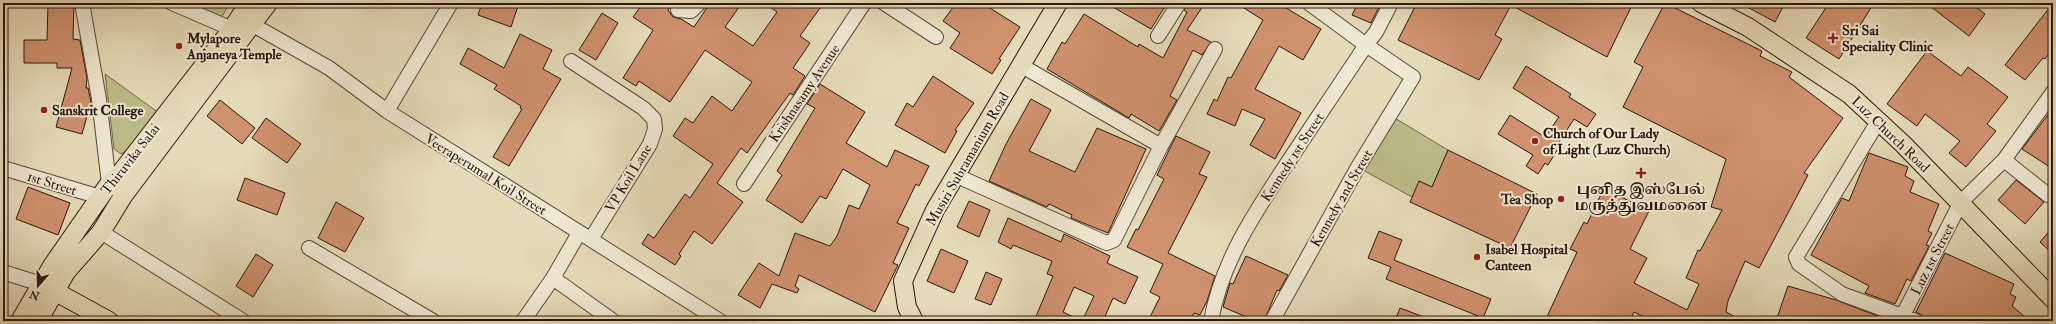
<svg xmlns="http://www.w3.org/2000/svg" width="2056" height="324" font-family="'IM FELL Double Pica','Noto Serif Tamil',serif">
<rect width="100%" height="100%" fill="#e6dbb9"/>
<filter id="stains"><feTurbulence type="fractalNoise" baseFrequency=".005" numOctaves="4"/><feColorMatrix values="0 0 0 0 .2 0 0 0 0 .09 0 0 0 0 .02 0 0 0 .5 -.17"/></filter>
<radialGradient id="worn" r=".72"><stop offset=".6" stop-color="#630" stop-opacity="0"/><stop offset="1" stop-color="#630" stop-opacity=".3"/></radialGradient>
<path fill="#bdbd8a" stroke="#746a4c" d="M180,3h50l-10,17z
M105,74l54,39 -26,34 -12,7 -7,-5z
M1393,117l55,33 -16,37 -20,10 -51,-28z"/>
<path fill="#d0916f" stroke="#2b170d" d="M48,3h26l-1,36 7,1 7,38 -1,10h2l3,14 -9,32 -26,-7 16,-59h-15v-5h-33v-23h23z
M482,3h37l-8,24 -33,-12z
M643,3h29l-4,7 5,7 8,2 13,8 16,-24h32l-17,24 28,19 24,-34 -13,-9h48l8,5 -20,28 10,7 -17,25 12,8 -12,19 -3,-2 -43,60 -6,-5 -24,35 26,19 -31,42 -18,-13 -15,23 2,2 -6,9 -33,-21 6,-10 6,4 31,-44 5,4 23,-34 -40,-28 12,-18 8,5 19,-27 20,15 20,-29 -47,-32 -35,52 -31,-21 -3,5 -13,-8 30,-48 -20,-13z
M956,3h26l38,24 -21,32 2,1 -9,14 -42,-26 10,-15 -17,-12z
M1106,3h61l-16,26z
M1187,3h18l-18,27 24,12 -9,13 -9,-5 -23,46 7,4 -18,31 -28,-17 -2,4 -82,-49 15,-27 3,2 19,-30 54,33 1,-3 24,14 24,-46 -3,-2z
M1236,3h42l43,26 -18,31 -24,-14 -24,43 46,24 -26,46 -25,-14 15,-26 -23,-10 -7,17 -28,-12 7,-15 3,2 11,-24 3,1 32,-58z
M1358,3h23l-10,20 -19,-8z
M1417,3h216l-26,54 -96,-52 -16,30 7,4 -23,41 -81,-40z
M1665,3l97,48 -2,5 32,16 -3,5 54,41 -39,55 4,2 -49,93 -14,-7 -17,40 -2,11 17,9h-91l-18,-9 -4,9h-85l32,-69 -7,-3 14,-27 3,2 17,-36 45,23 -19,38 17,9 -13,25 53,27 12,-26 -13,-6 12,-28 2,1 22,-41 -11,-3 15,-48 -103,-52 20,-40 -9,-5z
M1740,3h45l-10,19z
M1829,3h45l-35,56 -33,-21z
M1926,3h45l14,11 -16,22z
M2053,3v45l-8,11 -2,-1 -18,22 -20,-15z
M602,13l16,10 -22,37 -17,-10z
M520,34l32,16 -9,19 18,10 -52,87 -16,-9 29,-48 -2,-1 1,-2 -27,-17 3,-4 -37,-21 8,-16 36,20z
M1927,51l34,25 7,-9 40,30 -21,27 9,7 -30,36 -17,-14 11,-12 -35,-27 -8,12 -30,-22z
M1526,66l45,28 -2,3 27,17 -9,13 -13,-8 -17,26 2,2 -11,18 -3,-2 -7,11 -12,-8 7,-11 -35,-21 12,-19 35,22 14,-20 -46,-29z
M933,76l41,27 -19,27 2,1 -12,22 -50,-28 12,-22 6,4z
M820,84l45,28 -19,31 41,24 8,-17 34,16 -10,20 -3,-2 -19,39 12,5 -16,35 5,2 -23,47 -76,-37 -4,11 4,3 -2,4 -25,-9 -12,24 -22,-13 21,-32 20,13 16,-43 35,13 7,-10 12,-31 10,4 11,-24 -27,-16 -17,30 -6,-3 -18,27 -36,-23 16,-25 -5,-4 38,-63 -8,-4z
M1031,99l20,11 -22,41 46,21 22,-44 49,21 -38,84 -37,-15 1,-3 -23,-11 -2,3 -58,-26 17,-37z
M220,100l35,28 -13,16 -35,-28z
M2053,108v61l-31,-20z
M266,118l35,26 -14,19 -35,-25z
M1176,136l34,16 -11,22 8,3 -39,76 47,23 -8,25 -7,14 -6,-2 -4,8h-42l12,-24 -10,-5 13,-28 -36,-17 9,-18 2,1 26,-51 -7,-4z
M1448,150l89,44 -27,54 -100,-46 9,-21 13,6z
M1869,153l39,14 -3,9 9,5 -4,11 29,12 -11,27 4,2 -6,12 3,1 -18,35 -4,-2 -12,25 -30,-11 4,-7 -58,-31 31,-57 7,3z
M245,178l40,15 -8,22 -40,-15z
M2016,180l28,22 -19,22 -27,-24z
M28,187l42,16 -12,32 -42,-16z
M969,201l21,9 -11,27 -22,-10z
M336,202l28,16 -19,34 -27,-14z
M1008,218l53,24 3,-8 46,22 -3,7 31,14 -13,27 -12,-6 -10,23h-21l12,-25 -20,-9 -11,25 18,9h-47l19,-45 -6,-2 5,-13 -39,-16 -2,4 -13,-7z
M2053,227v27l-13,-12z
M1379,231l23,9 -8,20 97,39 -8,19 -97,-39 5,-12 -23,-9z
M941,249l27,12 -14,32 -27,-12z
M1945,253l69,31 -4,10 6,3 -4,9 18,15h-106l-2,-6 -6,-3z
M256,254l17,11 -20,32 -17,-11z
M1246,256l42,19 -9,16 -2,-1 -13,31h-8l-33,-14 7,-24 3,1z
M986,272l16,7 -11,26 -16,-6z
M1788,286l48,14 52,20 -112,1z
M1400,308l32,12 -1,1h-36z"/>
<g fill="none" stroke-linecap="round" stroke-linejoin="round">
<g stroke="#5a4838" stroke-width="16">
<path id="minor" d="M82,3l17,96 10,85 5,4
M172,3l60,26
M884,3l52,34
M678,10l13,1 8,-8
M253,25l76,43 58,43 333,210
M1158,36l21,-33
M571,61l72,47 11,11 1,10 -5,15 -59,95
M1022,66l139,80
M387,111l64,-108
M1879,120l-83,137 3,7 43,30 74,27
M2004,160l44,35
M3,168l97,29
M955,175l149,67 3,1 7,-3 47,-94 54,-97
M744,184l120,-181
M101,232l142,89
M309,248l124,73
M3,272l38,12
M553,278l60,43
M1903,315l58,-113 43,-42 49,-68
M523,321l30,-43 26,-45
M1211,321c11,-62 47,-113 81,-165 25,-37 49,-74 74,-111l10,-13 15,-29
M1272,321l86,-154 55,-90 -47,-32 -57,-42"/>
</g>
<g stroke="#2b170d" stroke-width="20">
<path id="major" d="M1701,3l47,24 101,67 54,50 150,155
M45,286l64,35
M20,321l32,-55 57,-82 10,-9 113,-146 17,-26
M38,321l28,-49 35,-40 22,-36 145,-193
M914,321l-7,-14 -4,-26 32,-71 123,-207"/>
</g>
<use href="#minor" stroke="#efe8d2" stroke-width="14"/>
<use href="#major" stroke="#e6dbb9" stroke-width="18"/>
</g>
<g fill="#8f2418" stroke="#efe8d2" stroke-width="1.5">
<path d="M1831 32h4v4h4v4h-4v4h-4v-4h-4v-4h4z"/>
<circle cx="179" cy="46" r="4"/>
<circle cx="44" cy="110" r="4"/>
<circle cx="1535" cy="141" r="4"/>
<path d="M1639 167h4v4h4v4h-4v4h-4v-4h-4v-4h4z"/>
<circle cx="1561" cy="199" r="4"/>
<circle cx="1477" cy="257" r="4"/>
</g>
<g text-anchor="middle" stroke-width="4" stroke-linejoin="round" paint-order="stroke">
<g font-size="14" font-weight="bold" fill="#2b170d" stroke="#efe8d2" text-anchor="start">
<text x="1842" y="35">Sri Sai<tspan x="1842" dy="16">Speciality Clinic</tspan></text>
<text x="187" y="43">Mylapore<tspan x="187" dy="16">Anjaneya Temple</tspan></text>
<text x="52" y="115">Sanskrit College</text>
<text x="1543" y="138">Church of Our Lady<tspan x="1543" dy="16">of Light (Luz Church)</tspan></text>
<text x="1641" y="194" text-anchor="middle">புனித இஸ்பேல்<tspan x="1641" dy="16">மருத்துவமனை</tspan></text>
<text x="1553" y="204" text-anchor="end">Tea Shop</text>
<text x="1485" y="254">Isabel Hospital<tspan x="1485" dy="16">Canteen</tspan></text>
</g>
<g font-size="14" fill="#2b170d" stroke="#efe8d2">
<text transform="translate(804 93) rotate(-56)" y="5">Krishnasamy Avenue</text>
<text transform="translate(1891 134) rotate(44)" y="5">Luz Church Road</text>
<text transform="translate(1292 157) rotate(-57)" y="5">Kennedy 1st Street</text>
<text transform="translate(130 159) rotate(-52)" y="5">Thiruvika Salai</text>
<text transform="translate(967 159) rotate(-60)" y="5">Musiri Subramanium Road</text>
<text transform="translate(486 174) rotate(32)" y="5">Veeraperumal Koil Street</text>
<text transform="translate(628 178) rotate(-59)" y="5">VP Koil Lane</text>
<text transform="translate(52 183) rotate(17)" y="5">1st Street</text>
<text transform="translate(1341 198) rotate(-60)" y="5">Kennedy 2nd Street</text>
<text transform="translate(1932 259) rotate(-63)" y="5">Luz 1st Street</text>
</g>
</g>
<rect width="2056" height="324" fill="none" stroke="#e6dbb9" stroke-width="16"/>
<rect x="4" y="4" width="2048" height="316" fill="none" stroke="#2b170d" stroke-width="2"/>
<rect x="8" y="8" width="2040" height="308" fill="none" stroke="#2b170d"/>
<g transform="translate(38 286) rotate(200)" stroke="#efe8d2" stroke-width="3" paint-order="stroke">
<path d="M0-3L7 15L0 10L-7 15Z" fill="#2b170d"/>
<text y="-6" font-size="11" font-weight="bold" text-anchor="middle" fill="#2b170d">N</text>
</g>
<rect width="100%" height="100%" filter="url(#stains)"/>
<rect width="100%" height="100%" fill="url(#worn)"/>
</svg>
